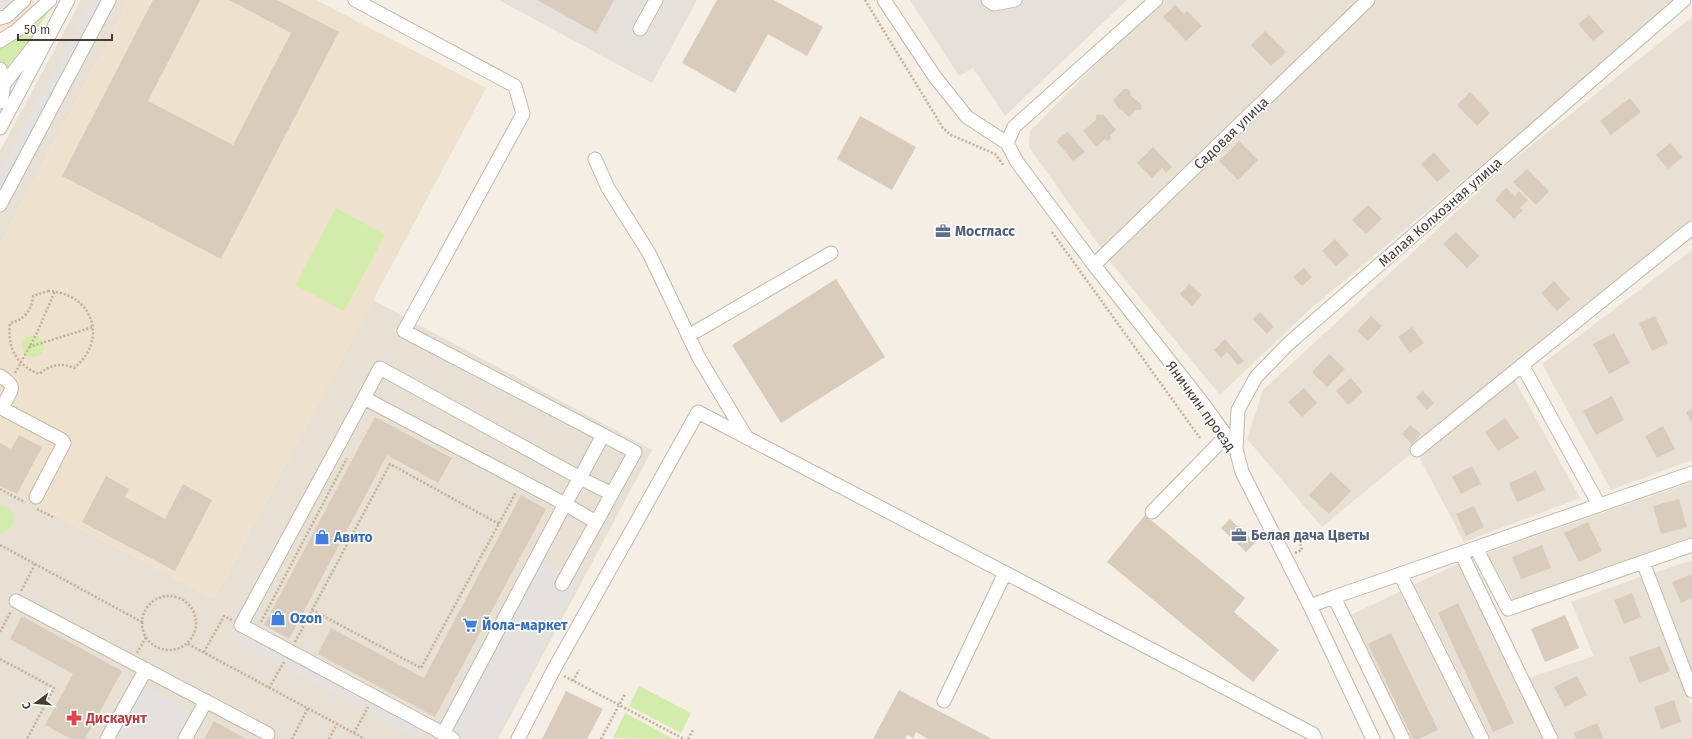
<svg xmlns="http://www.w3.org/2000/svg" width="1692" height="739" font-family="'Fira Sans',sans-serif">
<rect width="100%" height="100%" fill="#f4eee5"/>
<path fill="#e8e0d3" d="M81,0h49l-130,244v-93z
M1160,0h518l-370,311 -88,84 -107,-130 -84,-118 1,-16z
M1692,17v205l-370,305 -75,-88 16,-49 243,-224z
M1692,250v210l-81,30 -69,-126z
M373,300l279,150 -154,289h-498v-253l214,113z
M1514,379l66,119 -116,44 -46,-87z
M1692,482v56l-179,62 -26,-47z
M1692,560v112l-38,-99z
M1464,561l85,178h-155l-56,-118z
M1640,577l52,130v32h-136l-30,-60 68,-23 -23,-54z"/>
<path fill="#f7e3cf" d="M0,0h35l-35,66z"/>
<path fill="#e6e0da" d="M499,0h198l-45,83z
M910,0h217l-122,116 -32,-48 -14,8z"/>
<path fill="#eee2ce" d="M130,0h186l170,88 -272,511 -214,-113v-242z"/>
<path fill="#d3ebab" d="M50,10l-15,22 -30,38 -5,-8v-16l18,-9z
M336,208l49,27 -41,76 -49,-26z
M22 346a11 11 0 1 1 22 0a11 11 0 1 1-22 0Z
M0,505c18,2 18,25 0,28z
M639,686l52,27 -10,20 -52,-27z
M625,713l49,26 -61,-1z"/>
<path fill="#e4e1de" d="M0,0h33l-14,15 -19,11z
M91,0h13l-104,194v-24z
M542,561l37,20 -84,158h-28l-15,-8z
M241,630l183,98 -6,11 -183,-98z
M141,684l53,29 -14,26h-69z"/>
<path fill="#d9ccbd" d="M153,0h47l-52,101 85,44 58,-112 -62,-33h48l62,32 -118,227 -159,-83z
M537,0h77l-18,33z
M717,0h57l49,27 -16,29 -39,-22 -33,59 -53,-30z
M1175,5l9,9 3,-3 15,15 -16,15 -23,-24z
M1589,15l15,17 -11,9 -15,-17z
M1265,31l21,21 -15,14 -20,-21z
M1124,89h4l3,3 -1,3 12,10 -1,5h-5l-7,7 -7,-7 -3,-1 -6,-9z
M1470,92l20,21 -13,13 -20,-21z
M1630,98l11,14 -30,23 -11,-14z
M1098,114l3,1 2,-1 13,16 -6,5 1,4 -4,2 -2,-2 -9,8 -13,-16 13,-11v-4z
M860,116l56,31 -24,43 -55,-31z
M1068,132l17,20 -12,9 -16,-19 3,-5z
M1239,141l19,19 -20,20 -19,-19z
M1670,143l13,14 -15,12 -12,-14z
M1153,147l19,20 -6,6 -4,-5 -10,10 -15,-15z
M1434,152l16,19 -13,11 -16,-18z
M1527,169l22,22 -13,14 -23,-23z
M1506,188l9,8 4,-5 9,9 -8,8 3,2 -9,9 -19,-19z
M1368,205l14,14 -16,15 -14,-14z
M1456,232l23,24 -12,12 -24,-24z
M1335,239l14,16 -13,11 -14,-15z
M1304,268l8,9 -10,9 -9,-9z
M836,279l49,78 -104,66 -49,-78z
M1554,281l16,18 -13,12 -16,-18z
M1189,284l13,11 -10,11 -12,-12z
M1260,312l14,15 -7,7 -14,-15z
M1371,316l11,10 -14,15 -11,-10z
M1655,316l13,27 -16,8 -13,-28z
M1412,327l12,16 -14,10 -12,-16z
M1614,333l16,30 -21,11 -16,-30z
M1225,339l19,22 -6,4 -11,-13 -6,6 -7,-8z
M1329,354l16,15 -18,18 -15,-15z
M1351,378l12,14 -15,13 -12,-14z
M1304,388l13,15 -15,14 -14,-15z
M1423,391l11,12 -7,7 -11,-13z
M1612,396l12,24 -28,15 -13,-24z
M1692,409v14l-6,-11z
M375,417l77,41 -14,25 -51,-28 -98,184 -25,-14z
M1505,418l14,20 -21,13 -13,-19z
M1410,425l11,9 -9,10 -10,-10z
M1663,426l12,23 -18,9 -12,-22z
M19,435l23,12 -25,47 -17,-8v-43l11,6z
M1472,466l9,18 -20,10 -9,-17z
M1536,471l9,19 -28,12 -8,-19z
M1331,472l20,19 -22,23 -20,-19z
M106,476l23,13 -4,8 40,22 18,-35 29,16 -37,71 -93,-49z
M521,495l25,14 -111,208 -117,-63 13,-26 93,50z
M1679,499l8,28 -26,7 -8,-28z
M1474,506l10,21 -18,9 -10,-22z
M1145,515l100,83 -11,14 45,38 -26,32 -146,-120z
M1230,519l25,24 -9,9 -25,-24z
M1588,522l14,29 -23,11 -15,-29z
M1542,545l9,23 -30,11 -9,-22z
M1692,574v24l-11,5 -9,-21z
M1632,593l9,24 -17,7 -10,-24z
M1458,603l56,120 -21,9 -55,-119z
M1565,615l14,33 -34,14 -14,-33z
M22,616l100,55 -37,68h-14l-26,-14 28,-51 -63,-35z
M1391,633l47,97 -19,9h-6l-45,-95z
M1660,646l10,25 -31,12 -10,-26z
M1577,676l10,19 -22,12 -11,-20z
M899,690l93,49h-64l-12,-7 -3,6 -6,-3 -2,4h-32z
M566,691l37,18 -16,30h-45z
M1674,700l7,22 -20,7 -7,-22z
M214,721l32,18h-42z
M1597,723l7,16h-28l-2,-6z"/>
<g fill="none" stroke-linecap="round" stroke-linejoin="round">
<g stroke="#c3b8aa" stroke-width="15">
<path id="minor" d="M355,0l160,86 8,28 -119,217 199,104 -23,43 32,16
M884,0l51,77 32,40 40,26 10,19 77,103 107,136 35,48 6,23 68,134 63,133
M988,0l6,4 21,-4
M0,18l7,-2 17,-16
M640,29l16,-29
M0,41l16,-10 34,-31
M0,69c4,12 5,22 0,33
M4,84l37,-47
M0,128l68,-128
M1007,143l7,-16 142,-127
M595,159l13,29 41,65 50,105 48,80
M0,205l109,-205
M1094,265l274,-265
M688,336l143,-83
M1522,365l77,140
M0,376c17,10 12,13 4,28l1,6 57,30 2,3 -28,54
M364,398l16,-30 200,110 -15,26 31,18
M1236,449l2,-39 18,-33 32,-33 396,-344
M1417,450l275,-222
M1152,512l74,-76
M1476,548l32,61 184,-64
M1461,553l90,186
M1643,562l49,129
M1400,574l82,165
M562,584l73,-132 -32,-17
M1334,597l69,142
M16,601l252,133
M1310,606l24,-9 358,-124
M944,701l61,-128
M443,734l122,-230 -201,-106 -123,227 15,8 177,95 20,11
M107,739l39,-70
M185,739l21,-38
M518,739l35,-68 145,-259 615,322 2,5"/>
</g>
<path stroke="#c2b097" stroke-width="2.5" stroke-dasharray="2 2" stroke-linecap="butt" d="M865,0l78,128 8,7 44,19 9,12
M1052,232l148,206
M48,291c45,2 61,49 26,77 -13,-6 -24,-3 -35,6 -23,-9 -32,-27 -29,-51 14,-3 22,-13 23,-27z
M29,347l64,-20
M15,373l21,-38 19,-44
M0,489l24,13
M37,509l18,9
M0,545l35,19 -14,27
M1295,553l7,-3 -3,-10
M35,564l107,58
M142 623a27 27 0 1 1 54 0a27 27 0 1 1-54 0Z
M312,610l109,58 95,-176
M261,622l86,-164
M0,632l11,-21
M295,642l95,-178 109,60
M188,644l177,95
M204,652l20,-36 8,4
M137,653l9,-16
M0,659l54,29 -27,51
M564,676l120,63
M573,681l6,-11
M269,688l15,-26
M354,733l14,-26
M292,739l16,-31
M329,739l8,-15
M601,739l24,-45
M688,739l5,-9"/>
<use href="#minor" stroke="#fff" stroke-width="13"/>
</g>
<defs>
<g id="office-bare" transform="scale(1.2)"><path d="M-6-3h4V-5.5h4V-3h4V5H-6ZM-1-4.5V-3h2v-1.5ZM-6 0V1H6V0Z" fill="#5c6f8a" stroke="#fff" stroke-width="2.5" paint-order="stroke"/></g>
<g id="shop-bare" transform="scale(1.2)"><path d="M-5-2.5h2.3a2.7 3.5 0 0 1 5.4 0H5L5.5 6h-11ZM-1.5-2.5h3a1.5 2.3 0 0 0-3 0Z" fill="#3f7fe0" stroke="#fff" stroke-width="2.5" paint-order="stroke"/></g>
<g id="supermarket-bare" transform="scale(1.2)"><path d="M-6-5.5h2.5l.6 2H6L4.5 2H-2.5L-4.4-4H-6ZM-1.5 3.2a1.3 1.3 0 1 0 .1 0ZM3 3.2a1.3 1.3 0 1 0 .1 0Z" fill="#3f7fe0" stroke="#fff" stroke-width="2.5" paint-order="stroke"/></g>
<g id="pharmacy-bare" transform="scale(1.2)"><path d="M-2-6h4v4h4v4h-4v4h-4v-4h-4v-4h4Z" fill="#e0444e" stroke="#fff" stroke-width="2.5" paint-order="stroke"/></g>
</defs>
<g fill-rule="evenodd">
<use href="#office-bare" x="943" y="231"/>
<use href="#office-bare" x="1239" y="535"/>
<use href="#shop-bare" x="322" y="537"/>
<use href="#shop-bare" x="278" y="618"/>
<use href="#supermarket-bare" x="470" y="625"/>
<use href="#pharmacy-bare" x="74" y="718"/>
</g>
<g text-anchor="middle" stroke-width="3.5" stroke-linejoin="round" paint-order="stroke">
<g font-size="14" fill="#463e34" stroke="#fff">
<text transform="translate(1231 133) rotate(-44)" y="5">Садовая улица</text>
<text transform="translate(1440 212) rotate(-41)" y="5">Малая Колхозная улица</text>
<text transform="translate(1201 406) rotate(54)" y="5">Яничкин проезд</text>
</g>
<g font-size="14" font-weight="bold" fill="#4e5e75" stroke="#fff" text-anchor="start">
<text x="955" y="236">Мосгласс</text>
<text x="1251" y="540">Белая дача Цветы</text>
</g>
<g font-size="14" font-weight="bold" fill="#366cbe" stroke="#fff" text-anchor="start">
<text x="334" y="542">Авито</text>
<text x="290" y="623">Ozon</text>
<text x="482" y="630">Йола-маркет</text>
</g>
<g font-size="14" font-weight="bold" fill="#be3a42" stroke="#fff" text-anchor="start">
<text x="86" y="723">Дискаунт</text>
</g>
</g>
<g transform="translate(36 703) rotate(254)" stroke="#ffffff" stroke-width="3" paint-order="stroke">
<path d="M0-3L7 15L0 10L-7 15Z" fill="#463e34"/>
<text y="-6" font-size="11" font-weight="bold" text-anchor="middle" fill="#463e34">С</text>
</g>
<path d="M18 34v6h94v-6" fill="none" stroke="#463e34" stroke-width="2"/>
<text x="24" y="34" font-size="12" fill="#463e34" stroke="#ffffff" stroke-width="3" paint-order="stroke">50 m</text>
</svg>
